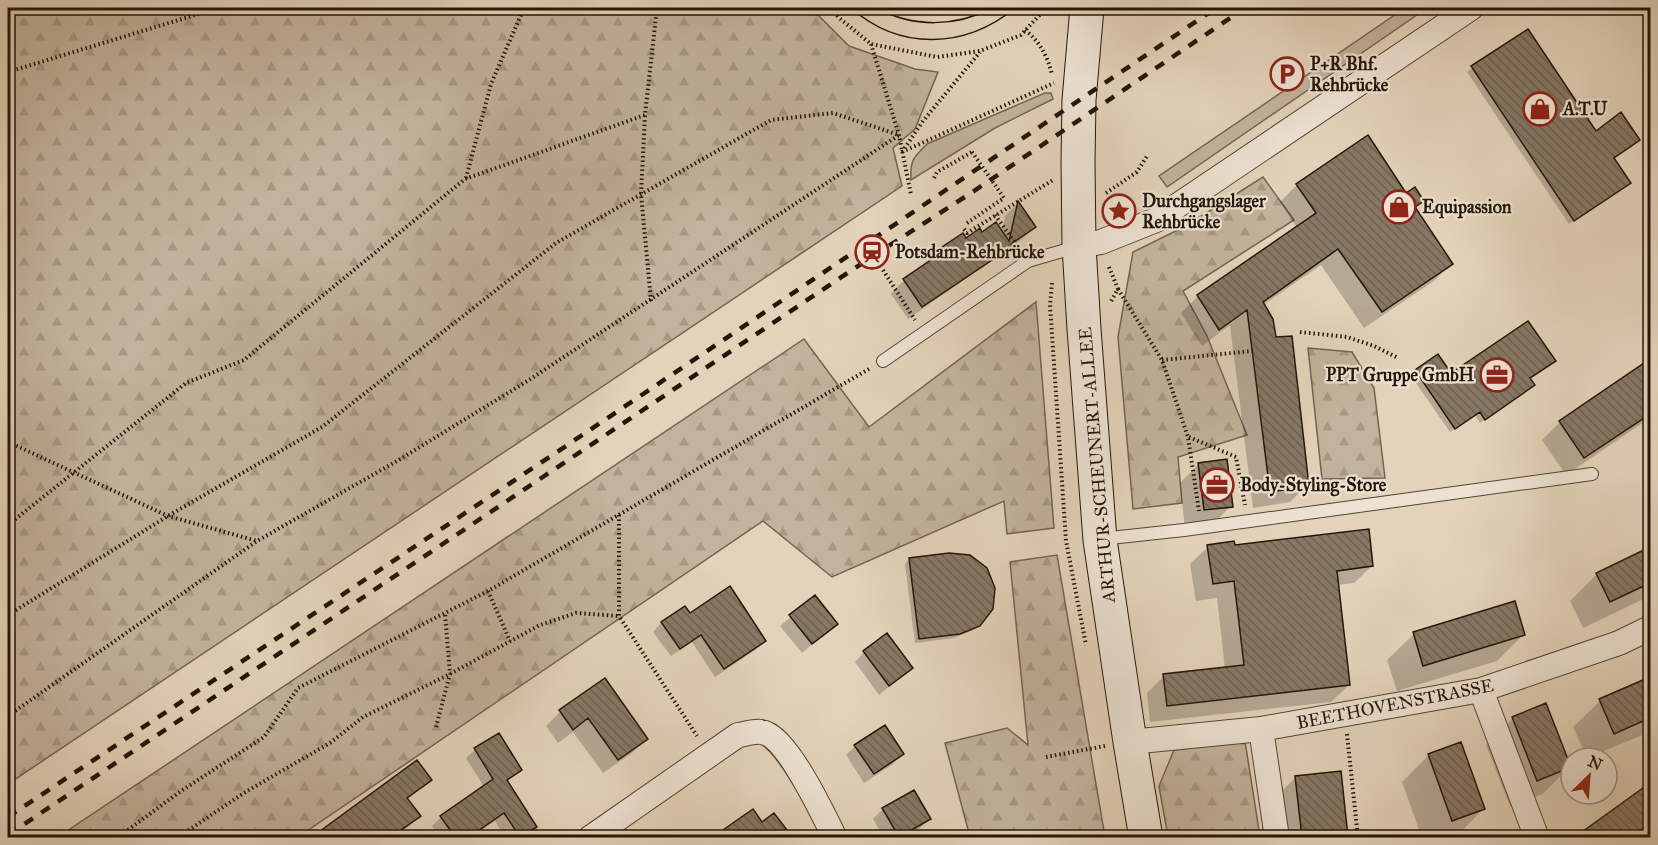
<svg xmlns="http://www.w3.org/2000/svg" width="1658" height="845" font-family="'IM FELL Great Primer',serif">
<defs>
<pattern id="forest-firs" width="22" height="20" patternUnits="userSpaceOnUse" patternTransform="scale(1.5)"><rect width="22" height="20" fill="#c2b39c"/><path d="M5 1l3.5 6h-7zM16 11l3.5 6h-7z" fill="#a69985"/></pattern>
<pattern id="building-back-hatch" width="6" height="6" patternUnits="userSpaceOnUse" patternTransform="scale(1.5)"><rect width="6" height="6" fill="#867865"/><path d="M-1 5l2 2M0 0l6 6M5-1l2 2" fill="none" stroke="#6d6151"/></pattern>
</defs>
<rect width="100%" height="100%" fill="#e3d3ba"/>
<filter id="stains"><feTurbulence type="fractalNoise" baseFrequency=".00333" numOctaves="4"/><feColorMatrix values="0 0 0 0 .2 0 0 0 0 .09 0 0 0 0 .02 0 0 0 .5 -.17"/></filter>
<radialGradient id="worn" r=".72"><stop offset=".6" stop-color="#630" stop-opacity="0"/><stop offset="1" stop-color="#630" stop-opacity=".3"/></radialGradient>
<path fill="#c2b39c" stroke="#726452" stroke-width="1.5" d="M1405,8h22l-260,179 -8,-11z
M1045,93h6l2,6 -58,29 -84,52c-1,-20 2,-22 16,-36z"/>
<path fill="url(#forest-firs)" stroke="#726452" stroke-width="1.5" d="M8,8h803l38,38 66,23 23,3 -23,57 -22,19 9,38 -894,598z
M1263,177l31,43 -111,71 24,45 40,99 -69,22 4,46 -49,6 -15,-172 15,-85 51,-25z
M1036,302l18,226 -47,6 -3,-33 -172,76 -69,-56 -465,316h-240l746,-498 65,88z
M1308,348l44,4 22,36 11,90 -63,1z
M1057,555l48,282h-135l-25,-94 62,-15 21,17 -18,-183z
M1245,741l15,96h-92l-9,-51 15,-36z"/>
<path fill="#0003" d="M1527,31l86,128 11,28 -55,37 -102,-152z
M1297,185l108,10 17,5 -8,8 37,56 -17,17 -70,47 -43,-63 -58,40 11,34 33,146 -17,17 -37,6 -23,-183 -28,21 -21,-33 17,-17 99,-68 -17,-26z
M1018,203l16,24 -13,13 -113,79 -17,-25 13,-14 26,-18 13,-14 39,-14 20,-2 3,-16z
M1438,356l13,19 98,-10 -20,14v10l-49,34 -5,-8 -25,17 -39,-56z
M1650,361v57l-84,57 -24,-35 18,-18z
M1199,464l32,42 -19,19 -27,4 -5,-46z
M1208,547h26l138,19 -18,17 -17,2 12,100 -18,17 -181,20 -3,-29 17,-17 61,-7 -8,-71 -21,3 -6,-37z
M1650,549v47l-67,32 -13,-27 27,-27z
M909,559l70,66 -6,5 -19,8 -39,5 -10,-79z
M815,597l21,27 -34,29 -22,-27z
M684,608l5,7 75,26 -9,9 -40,27 -23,-35 -21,14 -18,-24 8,-9z
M1414,634h110l-27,27 -100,30 -10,-31z
M864,652l47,16 -32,27 -24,-33z
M1650,679v53l-63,26 -14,-31 27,-26z
M605,680l41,58 -14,15 -29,20 -30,-41 -15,11 -12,-17 14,-14z
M1513,718l56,49 -26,27 -33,12 -24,-61z
M498,735l22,35 -14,12 29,45 -12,11h-18l-10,-17 -24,17h-31l-8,-12 9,-9 43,-30 -18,-29 9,-8z
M855,746l47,8 -9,10 -29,19 -18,-28z
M1429,755l54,54 -26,27 -5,2h-30l-20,-56z
M417,762l13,18 -23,20 12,16 -10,10 -16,12h-79z
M1340,773l6,65h-73l-4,-34 26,-26z
M1650,785v42l-11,11h-62z
M883,809l46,10 -10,10 -15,9h-20l-11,-19z
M761,824l24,6 -8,8h-59l5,-5z"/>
<path fill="url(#building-back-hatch)" stroke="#221609" stroke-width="1.5" d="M1528,29l68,102 25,-19 19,28 -26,18 17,25 -57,38 -103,-155z
M1368,135l38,58 9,-6 9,14 -9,6 38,57 -71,48 -44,-63 -75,53 10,17 3,18 16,-1 17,150 -39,6 -23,-182 -28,20 -22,-35 119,-82 -20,-29z
M1018,201l18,26 -25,17 2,2 -91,61 -19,-28 41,-28 -2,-4 21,-14 3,5 14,-10 2,4 14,-10 13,19z
M1528,321l28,40 -26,17 5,7 -50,35 -5,-8 -25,17 -40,-59 23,-16 13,19z
M1650,359v55l-66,44 -25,-37z
M1227,459l6,48 -29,3 -6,-47z
M1369,529l4,37 -36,5 13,114 -183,21 -4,-32 81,-9 -10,-84 -21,3 -6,-39 27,-4 1,4z
M1650,547v36l-40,19 -14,-29z
M949,553l21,2 17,13 8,20 -2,21 -13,17 -20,8 -41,5 -10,-81z
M730,586l36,55 -42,28 -23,-34 -21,14 -19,-27 24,-16 5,7z
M815,595l23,29 -26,20 -23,-29z
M1515,601l10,34 -102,31 -10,-34z
M887,633l26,35 -24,18 -26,-35z
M1650,677v41l-36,16 -15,-35z
M605,678l43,61 -30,21 -30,-42 -15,12 -14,-20z
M1546,703l25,64 -34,14 -25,-64z
M885,725l19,29 -30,20 -20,-29z
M499,733l23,37 -15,10 30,47 -17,10 -16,-24 -35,24h-14l-15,-21 53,-37 -19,-31z
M1461,742l24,67 -33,12 -24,-67z
M417,760l15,20 -25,18 14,18 -30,21h-79z
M1341,771l7,66h-46l-7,-61z
M1650,783v40l-17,12 -3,2h-55z
M914,790l17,29 -32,18 -17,-29z
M753,809l9,13 12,-9 13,17 -11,7h-63z"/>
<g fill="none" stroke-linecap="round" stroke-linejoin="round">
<g stroke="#524535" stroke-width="14">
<path id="lane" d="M883,361l145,-100 48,-14
M1101,539l83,-9 408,-56"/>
</g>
<g stroke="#524535" stroke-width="26">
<path id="street" d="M1079,246l22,-4 55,-22 315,-212
M1481,690l56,148
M1261,729l16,109
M1130,742l131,-13 220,-39 138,-47 31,-15
M590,838l148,-103c7,-1 16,-4 23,-3 25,2 63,84 74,106"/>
</g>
<g stroke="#221609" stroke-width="35">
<path id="secondary" d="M1087,8l-8,92 -1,62 1,84 5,83 16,211 30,202 16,96"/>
</g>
<path stroke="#221609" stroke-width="4" stroke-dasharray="1.5 3" stroke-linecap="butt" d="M832,8l6,9 33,27 66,13 43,-6 41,-16 25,-27
M1025,30c15,12 23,27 27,45
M871,44l28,91 12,60
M8,72l210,-64
M902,152l152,-69
M902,152l21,-31 57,-69
M466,178l25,-94 33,-76
M934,178l3,-6 35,-20
M1106,193l31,-21 10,-16
M995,215l24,33
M967,223l37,-25
M964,229l3,4 86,-53
M1109,267l9,22 -8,14
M883,270l32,50
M1052,283l-2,22 16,236 20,104
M1118,289l44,71 26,77 11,74
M651,301l-10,-107 4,-79 12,-107
M1300,332l47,5 27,9 24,12
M1162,360l90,-9
M1189,437l47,20 9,48
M8,442l160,74 89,25
M619,515v101l78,120
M8,525l178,-142 58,-23 221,-181 180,-64
M488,591l22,50
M8,615l160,-99 154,-89 234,-184 215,-123 62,-7 66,22
M8,716l249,-175 140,-80 132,-81 370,-245
M436,727l14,-53 -5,-60
M1347,734l11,104
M1046,757l59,-11
M117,838l64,-47 83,-54 34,-49 190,-97 381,-222
M177,838l70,-47 83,-48 33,-26 87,-43 90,-49 36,-12 43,3"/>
<use href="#lane" stroke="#ede2d2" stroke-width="12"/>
<use href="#street" stroke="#ede2d2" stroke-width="24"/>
<use href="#secondary" stroke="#ede2d2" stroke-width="33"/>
<path stroke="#221609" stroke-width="1.5" d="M851,8c49,43 114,41 164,0
M877,8c36,20 79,19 115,0
M911,8l21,2 18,-2"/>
<path stroke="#221609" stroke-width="4.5" stroke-dasharray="10 10" stroke-linecap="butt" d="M8,817l558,-371 650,-438
M8,835l862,-577 101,-65 274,-185"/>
<path stroke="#221609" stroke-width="4" stroke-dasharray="1.5 3" stroke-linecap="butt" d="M972,152l32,46"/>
</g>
<defs>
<g id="parking-ring" transform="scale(1.725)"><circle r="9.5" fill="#ede2d2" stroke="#8f2418" stroke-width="1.5"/><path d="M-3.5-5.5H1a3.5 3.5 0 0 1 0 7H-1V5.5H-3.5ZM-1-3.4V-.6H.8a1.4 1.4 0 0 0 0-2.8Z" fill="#8f2418"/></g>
<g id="shop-ring" transform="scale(1.725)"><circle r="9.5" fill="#ede2d2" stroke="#8f2418" stroke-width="1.5"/><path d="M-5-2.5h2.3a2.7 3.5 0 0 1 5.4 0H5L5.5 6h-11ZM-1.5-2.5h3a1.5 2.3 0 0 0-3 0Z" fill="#8f2418"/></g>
<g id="sight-ring" transform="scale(1.725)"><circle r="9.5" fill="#ede2d2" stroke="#8f2418" stroke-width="1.5"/><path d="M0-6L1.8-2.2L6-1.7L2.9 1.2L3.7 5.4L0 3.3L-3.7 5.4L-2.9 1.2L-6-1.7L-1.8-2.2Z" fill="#8f2418"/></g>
<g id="station-ring" transform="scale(1.725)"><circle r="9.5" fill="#ede2d2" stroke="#8f2418" stroke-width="1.5"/><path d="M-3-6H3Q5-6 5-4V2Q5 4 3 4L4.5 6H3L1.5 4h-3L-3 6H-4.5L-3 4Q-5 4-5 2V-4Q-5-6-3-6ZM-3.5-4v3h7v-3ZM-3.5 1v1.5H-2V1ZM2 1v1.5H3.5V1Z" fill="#8f2418"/></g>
<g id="office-ring" transform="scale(1.725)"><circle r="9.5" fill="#ede2d2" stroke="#8f2418" stroke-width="1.5"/><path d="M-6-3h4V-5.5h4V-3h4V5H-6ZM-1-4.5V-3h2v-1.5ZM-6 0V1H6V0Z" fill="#8f2418"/></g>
</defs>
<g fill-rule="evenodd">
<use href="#parking-ring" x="1287" y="74"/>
<use href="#shop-ring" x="1540" y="109"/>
<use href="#shop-ring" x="1399" y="207"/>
<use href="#sight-ring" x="1119" y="211"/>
<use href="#station-ring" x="872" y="252"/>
<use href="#office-ring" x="1497" y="375"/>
<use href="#office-ring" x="1217" y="485"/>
</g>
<g text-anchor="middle" stroke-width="4.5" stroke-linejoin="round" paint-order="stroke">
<g font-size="18" font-weight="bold" fill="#221609" stroke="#ede2d2" text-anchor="start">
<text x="1310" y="70">P+R Bhf.<tspan x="1310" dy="21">Rehbrücke</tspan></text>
<text x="1563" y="115">A.T.U</text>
<text x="1142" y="207">Durchgangslager<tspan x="1142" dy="21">Rehbrücke</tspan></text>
<text x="1422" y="213">Equipassion</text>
<text x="895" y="258">Potsdam-Rehbrücke</text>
<text x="1474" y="381" text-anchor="end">PPT Gruppe GmbH</text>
<text x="1240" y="491">Body-Styling-Store</text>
</g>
<g font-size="18" fill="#221609" stroke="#ede2d2">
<text transform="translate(1097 465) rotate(-95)" y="6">ARTHUR-SCHEUNERT-ALLEE</text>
<text transform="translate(1395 704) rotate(-11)" y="6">BEETHOVENSTRASSE</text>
</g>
</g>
<rect width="1658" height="845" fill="none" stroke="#e3d3ba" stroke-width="30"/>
<rect x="9" y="9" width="1640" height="827" fill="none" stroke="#221609" stroke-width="3"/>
<rect x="15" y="15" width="1628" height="815" fill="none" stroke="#221609" stroke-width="1.5"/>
<g transform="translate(1589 776) rotate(25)"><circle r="28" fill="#ede2d2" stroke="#9c9082" stroke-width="1.5"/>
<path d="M0-4.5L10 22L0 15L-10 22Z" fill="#8f2418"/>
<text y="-9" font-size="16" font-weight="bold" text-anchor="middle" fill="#221609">N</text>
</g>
<rect width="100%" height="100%" filter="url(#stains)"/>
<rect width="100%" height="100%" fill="url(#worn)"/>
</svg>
